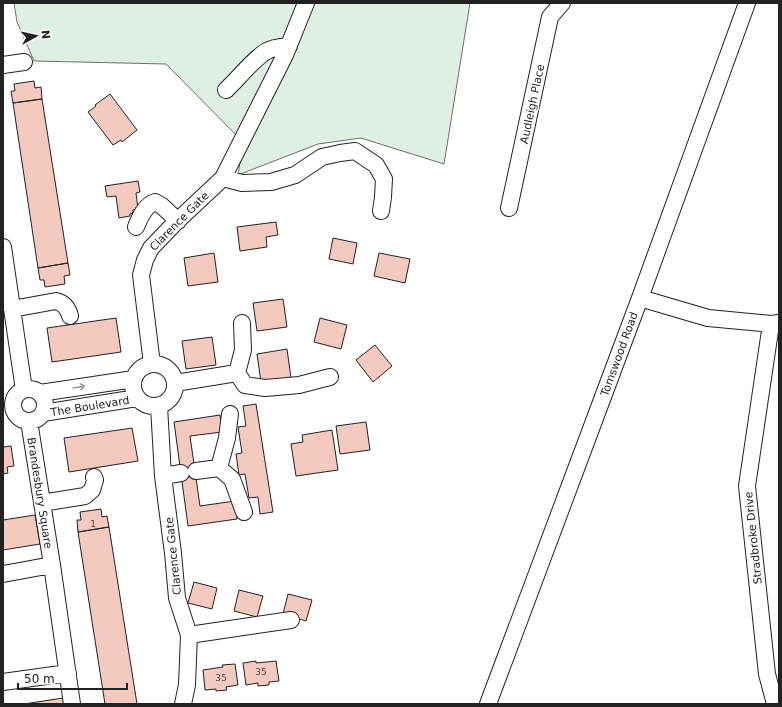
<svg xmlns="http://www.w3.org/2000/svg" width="782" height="707" font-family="'DejaVu Sans',sans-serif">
<rect width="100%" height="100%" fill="#fff"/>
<path fill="#e0efe3" stroke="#6f6f6f" d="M14,3h456l-26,161 -83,-26 -43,6 -80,31 5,-33 -77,-78 -132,-3 -17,-39z"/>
<path fill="#f3c9c0" stroke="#222" d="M34,81l1,7 6,-1 1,12 -29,4 -2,-12h4l-1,-7z
M110,94l27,36 -15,12 -1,-2 -8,5 -25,-33 8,-6 -1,-1z
M42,99l26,164 -30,5 -25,-165z
M138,181l2,11 -4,1 2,16 -5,1v3l-3,1v2l-11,2 -3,-22 -9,1 -2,-11z
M276,222l2,13 -12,2 1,10 -27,4 -3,-24z
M333,238l24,5 -4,21 -24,-5z
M214,253l4,29 -30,4 -4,-28z
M379,253l31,6 -5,24 -31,-7z
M68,263l2,12 -6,1 1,8 -20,3 -1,-7h-4l-2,-12z
M283,299l4,28 -30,4 -4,-28z
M116,318l5,34 -69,10 -5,-34z
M320,318l27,7 -6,24 -27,-7z
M212,337l4,28 -30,4 -4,-28z
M375,345l17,21 -19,16 -17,-22z
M287,349l4,29 -30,4 -4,-28z
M256,404l17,108 -13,2 -2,-17 -9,1 -4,-24 -6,1 -3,-21 6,-1 -4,-26 8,-1 -3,-20z
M220,415l2,17 -32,4 10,70 35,-5 2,18 -49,7 -14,-104z
M366,422l4,28 -30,4 -4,-28z
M132,428l6,33 -69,11 -5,-34z
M332,430l6,40 -42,6 -5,-32 12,-2 -1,-7z
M3,443l1,4 7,-1 3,20 -7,1 1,6 -5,1z
M101,509l1,8 5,-1 2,11 -31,5 -1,-12h4l-1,-8z
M35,515l5,29 -37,6v-30z
M109,527l28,177h-32l-27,-172z
M194,582l23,6 -5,21 -24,-6z
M239,590l24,6 -6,21 -23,-6z
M288,594l24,6 -6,21 -23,-7z
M256,661v2l20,-2 3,20 -10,1v3l-11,1v-3l-12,2 -3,-22z
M235,664l3,21 -12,2 1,3 -11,1v-2l-11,1 -2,-20 20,-3 -1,-2z
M63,698l1,6h-40z"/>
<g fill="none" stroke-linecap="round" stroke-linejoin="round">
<g stroke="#222" stroke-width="18">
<path id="minor" d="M3,65l21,-3
M226,90c11,-10 29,-33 41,-39 7,-4 15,-4 22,-5
M223,178l19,5 29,-1 24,-7 27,-18 18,-4 15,-2 21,14 8,14 -1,18 -2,14
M509,208l41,-191 12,-14
M136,227c4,-10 9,-22 19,-25l7,4 16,15
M3,247l21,143
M640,298l68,20 63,6 8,-1
M12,309l44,-8c8,2 12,7 14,15
M242,323l1,27 -6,23 8,12 20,3 34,-3 31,-8
M771,324l-24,162 20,188 8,30
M133 385a21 21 0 1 1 42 0a21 21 0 1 1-42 0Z
M152,364l-11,-89 4,-15 6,-12 24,-25 48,-45 62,-123 21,-52
M175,383l62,-10
M13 405a16 16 0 1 1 32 0a16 16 0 1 1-32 0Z
M40,393l94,-14
M159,406l4,70 10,77 4,45 12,37 -2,50 -4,19
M43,413l94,-15
M230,414l-3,24 -8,30 13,11 12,33
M29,421l23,144 20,139
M196,471l23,-3
M163,476l18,-3
M42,503l43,-7 7,-6 3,-10 -1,-3
M3,574l49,-9
M189,635l102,-15
M3,682l65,-9
M488,704l152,-406 107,-295"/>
</g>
<use href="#minor" stroke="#fff" stroke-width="16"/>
</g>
<defs><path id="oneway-shaft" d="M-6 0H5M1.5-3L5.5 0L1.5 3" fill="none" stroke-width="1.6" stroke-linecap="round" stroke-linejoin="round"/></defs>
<use stroke="#9c9c9c" href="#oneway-shaft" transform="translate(79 387) rotate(-9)"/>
<g text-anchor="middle" stroke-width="3" stroke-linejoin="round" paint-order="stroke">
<g font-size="9" fill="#564c4a">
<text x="93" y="527">1</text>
<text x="261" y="675">35</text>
<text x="221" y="681">35</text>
</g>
<g font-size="11" fill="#222" stroke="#fff">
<text transform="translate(532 104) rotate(-78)" y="4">Audleigh Place</text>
<text transform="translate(179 221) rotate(-45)" y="4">Clarence Gate</text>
<text transform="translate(619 354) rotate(-70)" y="4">Tomswood Road</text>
<text transform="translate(90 406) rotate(-9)" y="4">The Boulevard</text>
<text transform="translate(40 493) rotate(81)" y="4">Brandesbury Square</text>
<text transform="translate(753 538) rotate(-96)" y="4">Stradbroke Drive</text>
<text transform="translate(173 556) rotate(-96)" y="4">Clarence Gate</text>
</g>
</g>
<rect width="782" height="707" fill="none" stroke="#222222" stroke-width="8"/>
<g transform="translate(36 36) rotate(82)" stroke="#ffffff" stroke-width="3" paint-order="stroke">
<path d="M0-3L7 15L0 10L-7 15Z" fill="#222222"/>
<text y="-6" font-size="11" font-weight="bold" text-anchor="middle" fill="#222222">N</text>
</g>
<path d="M18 683v6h109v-6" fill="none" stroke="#222222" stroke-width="2"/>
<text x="24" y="683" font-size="12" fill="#222222" stroke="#ffffff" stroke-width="3" paint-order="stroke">50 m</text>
</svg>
